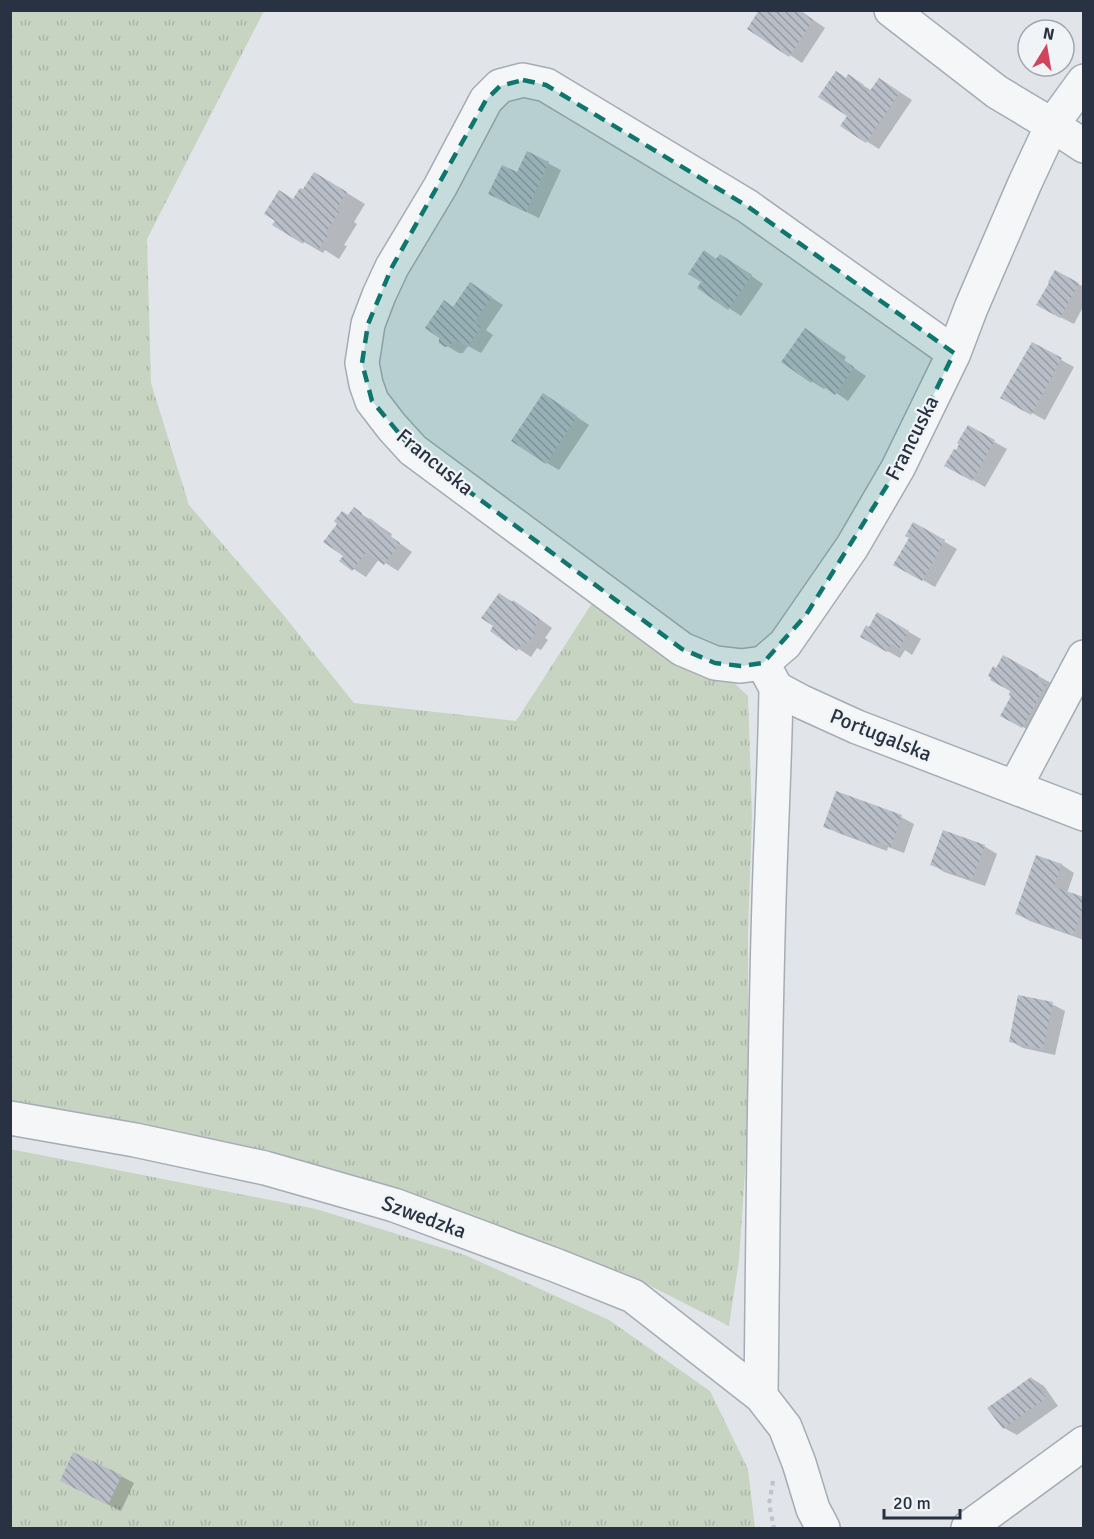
<svg xmlns="http://www.w3.org/2000/svg" width="1094" height="1539" font-family="Signika,sans-serif">
<defs>
<pattern id="grass-tufts" width="24" height="20" patternUnits="userSpaceOnUse" patternTransform="scale(1.5)"><rect width="24" height="20" fill="#c7d4c2"/><path d="M3 7l-1-3M5 7V3M7 7l1-3M15 17l-1-3M17 17v-4M19 17l1-3" fill="none" stroke="#abb6a8"/></pattern>
<pattern id="building-back-hatch" width="6" height="6" patternUnits="userSpaceOnUse" patternTransform="scale(1.5)"><rect width="6" height="6" fill="#b8bec7"/><path d="M-1 5l2 2M0 0l6 6M5-1l2 2" fill="none" stroke="#969ba3"/></pattern>
</defs>
<rect width="100%" height="100%" fill="#e1e5ea"/>
<path fill="url(#grass-tufts)" d="M10,11h254l-117,228 4,144 38,122 92,107 73,91 162,18 80,-124 133,81 19,18 4,120 -4,117v153l-3,86 -6,88 -10,66 -102,-52 -44,-13 -94,-39 -119,-35 -98,-31 -106,-27 -155,-27z
M10,1149l306,60 149,46 144,65 101,71 38,78 7,59h-744z"/>
<path fill="#0003" d="M799,10l26,18 -23,35 -12,-8z
M846,79l15,5 11,7 20,-4 20,13 -33,49 -37,-23 7,-11z
M528,153l33,17 -22,48 -36,-17z
M334,185l31,19 -11,18 3,2 -13,21 3,1 -8,13 -14,-9 -2,3 -19,-11 -10,-42z
M705,252l13,8 15,3 30,21 -22,32 -12,-8z
M1055,272l29,15v18l-10,19 -24,-12z
M483,292l20,13 -17,25 7,5 -12,18 -13,-7 -5,7h-4l-19,-11 14,-34z
M806,330l40,27 -2,4 22,15 -18,25 -22,-15 -2,3 -13,-8z
M1032,344l42,23 -29,53 -43,-23z
M556,403l33,22 -30,45 -12,-7z
M968,427l39,22 -22,38 -38,-22 9,-13z
M354,509l38,25 -1,3 21,15 -14,19 -19,-12 -13,18 -25,-16 4,-5 4,-39z
M914,524l43,25 -22,38 -40,-23 16,-27z
M500,595l26,14 26,19 -7,10 3,2 -7,10 -4,-2 -6,9 -39,-26 3,-5z
M878,614l43,25 -9,16 -7,-5 -5,8 -38,-21 8,-8z
M1004,657l47,26 -3,5 10,6 -23,40 -33,-19 11,-20 -1,-4 -15,-21z
M901,817l13,7 -10,29 -16,-6 -1,4 -49,-18 -13,-7z
M984,846l13,8 -12,32 -41,-14 -12,-8z
M1037,857l25,8 12,8 -7,20 17,6v41l-54,-19 -13,-7z
M1052,1004l13,7 -10,44 -32,-7 -13,-7z
M1031,1378l13,8 14,20 -41,29 -13,-7z
M121,1476l13,7 -13,28 -46,-23z"/>
<path fill="url(#building-back-hatch)" d="M759,10h41l13,10 -24,37 -42,-28z
M836,71l10,7 2,-4 16,11 -2,3 7,4 10,-14 21,14 -34,51 -26,-17 7,-10 -29,-19z
M527,151l22,11 -23,50 -38,-18 14,-29 15,7z
M314,172l33,20 -11,18 3,2 -13,20 3,2 -10,15 -14,-9 -2,4 -31,-19 3,-4 -11,-7 15,-24 14,9 7,-11 3,1z
M704,250l12,9 4,-5 32,21 -24,35 -31,-22 4,-6 -13,-8z
M1055,270l24,13 -19,35 -24,-13 13,-22 -1,-1z
M470,282l22,15 -18,25 7,5 -14,20 -12,-8 -5,7 -5,1 -6,-4v-5l-14,-10 19,-28 9,7z
M805,328l29,21 -2,3 22,15 -19,28 -22,-16 -2,4 -30,-21z
M1032,342l30,16 -31,57 -31,-17z
M543,393l34,23 -31,48 -35,-23z
M968,425l27,15 -23,41 -28,-15 10,-17 2,1 3,-6 -2,-1z
M354,507l8,6 -1,3 7,5 2,-3 10,8 -1,2 21,15 -16,22 -18,-13 -14,19 -13,-10 4,-5 -20,-14 14,-18 -3,-3 8,-10 6,4z
M913,522l32,18 -23,41 -29,-16 16,-27 -4,-2z
M499,593l13,9 1,-2 27,19 -7,11 3,2 -9,12 -3,-3 -7,10 -27,-20 3,-5 -12,-8z
M877,612l32,19 -10,18 -8,-5 -4,8 -27,-15 6,-12 3,2z
M1003,655l36,20 -3,5 10,5 -24,43 -22,-12 11,-20 -2,-1 1,-4 -20,-11 1,-2 -3,-2 5,-10 3,2z
M836,791l66,24 -11,32 -16,-6 -1,4 -51,-18z
M943,830l42,15 -13,35 -42,-15z
M1036,855l26,9 -8,23 30,10v8l-11,30 -58,-21z
M1018,995l35,7 -10,47 -34,-7z
M1031,1377l15,21 -43,31 -16,-21z
M73,1452l49,23 -14,30 -48,-24z"/>
<g fill="none" stroke-linecap="round" stroke-linejoin="round">
<g stroke="#a6acb4" stroke-width="36">
<path id="minor" d="M891,10l106,82 55,33 -27,58 -54,125 -17,45 -56,115 -46,79 -67,97 -22,19 -22,3 -26,-3 -33,-14 -269,-199 -21,-23 -20,-26 -6,-17 -4,-21 6,-39 11,-29 13,-28 48,-80 46,-87 14,-14 23,-6 23,5 201,121 207,147
M1084,81l-32,44 32,21
M767,671l9,17 26,14 55,25 227,87
M1015,787l69,-130
M10,1118l125,22 130,28 129,37 161,60 78,31 128,100 24,31 14,36 14,46 10,19
M761,1396c2,-165 3,-330 8,-495 2,-71 6,-142 7,-213
M968,1528l116,-85"/>
</g>
<path stroke="#bfc3c9" stroke-width="4" stroke-dasharray="4.5 4.5" stroke-linecap="butt" d="M773,1481l-4,23 5,24"/>
<use href="#minor" stroke="#f4f6f8" stroke-width="33"/>
</g>
<path fill="#0f766e" fill-opacity="0.2" stroke="#0f766e" stroke-width="4.5" stroke-dasharray="12 8" stroke-linejoin="round" d="M523,80l23,5 201,121 207,147 -56,115 -92,147 -43,48 -22,3 -26,-3 -33,-14 -269,-199 -41,-49 -10,-38 6,-39 24,-57 94,-167 14,-14z"/>
<g text-anchor="middle" stroke-width="4.5" stroke-linejoin="round" paint-order="stroke">
<g font-size="21" fill="#293242" stroke="#f1f4f7">
<text transform="translate(912 438) rotate(-63)" y="7">Francuska</text>
<text transform="translate(435 462) rotate(39)" y="7">Francuska</text>
<text transform="translate(881 735) rotate(22)" y="7">Portugalska</text>
<text transform="translate(424 1217) rotate(20)" y="7">Szwedzka</text>
</g>
</g>
<rect width="1094" height="1539" fill="none" stroke="#293242" stroke-width="24"/>
<g transform="translate(1046 48) rotate(11)"><circle r="28" fill="#f1f4f7" stroke="#a1a6af" stroke-width="1.5"/>
<path d="M0-4.5L10 22L0 15L-10 22Z" fill="#d0455a"/>
<text y="-9" font-size="16" font-weight="bold" text-anchor="middle" fill="#293242">N</text>
</g>
<path d="M884 1509v9h76v-9" fill="none" stroke="#293242" stroke-width="3"/>
<text x="893" y="1509" font-size="18" fill="#293242" stroke="#f1f4f7" stroke-width="4.5" paint-order="stroke">20 m</text>
</svg>
